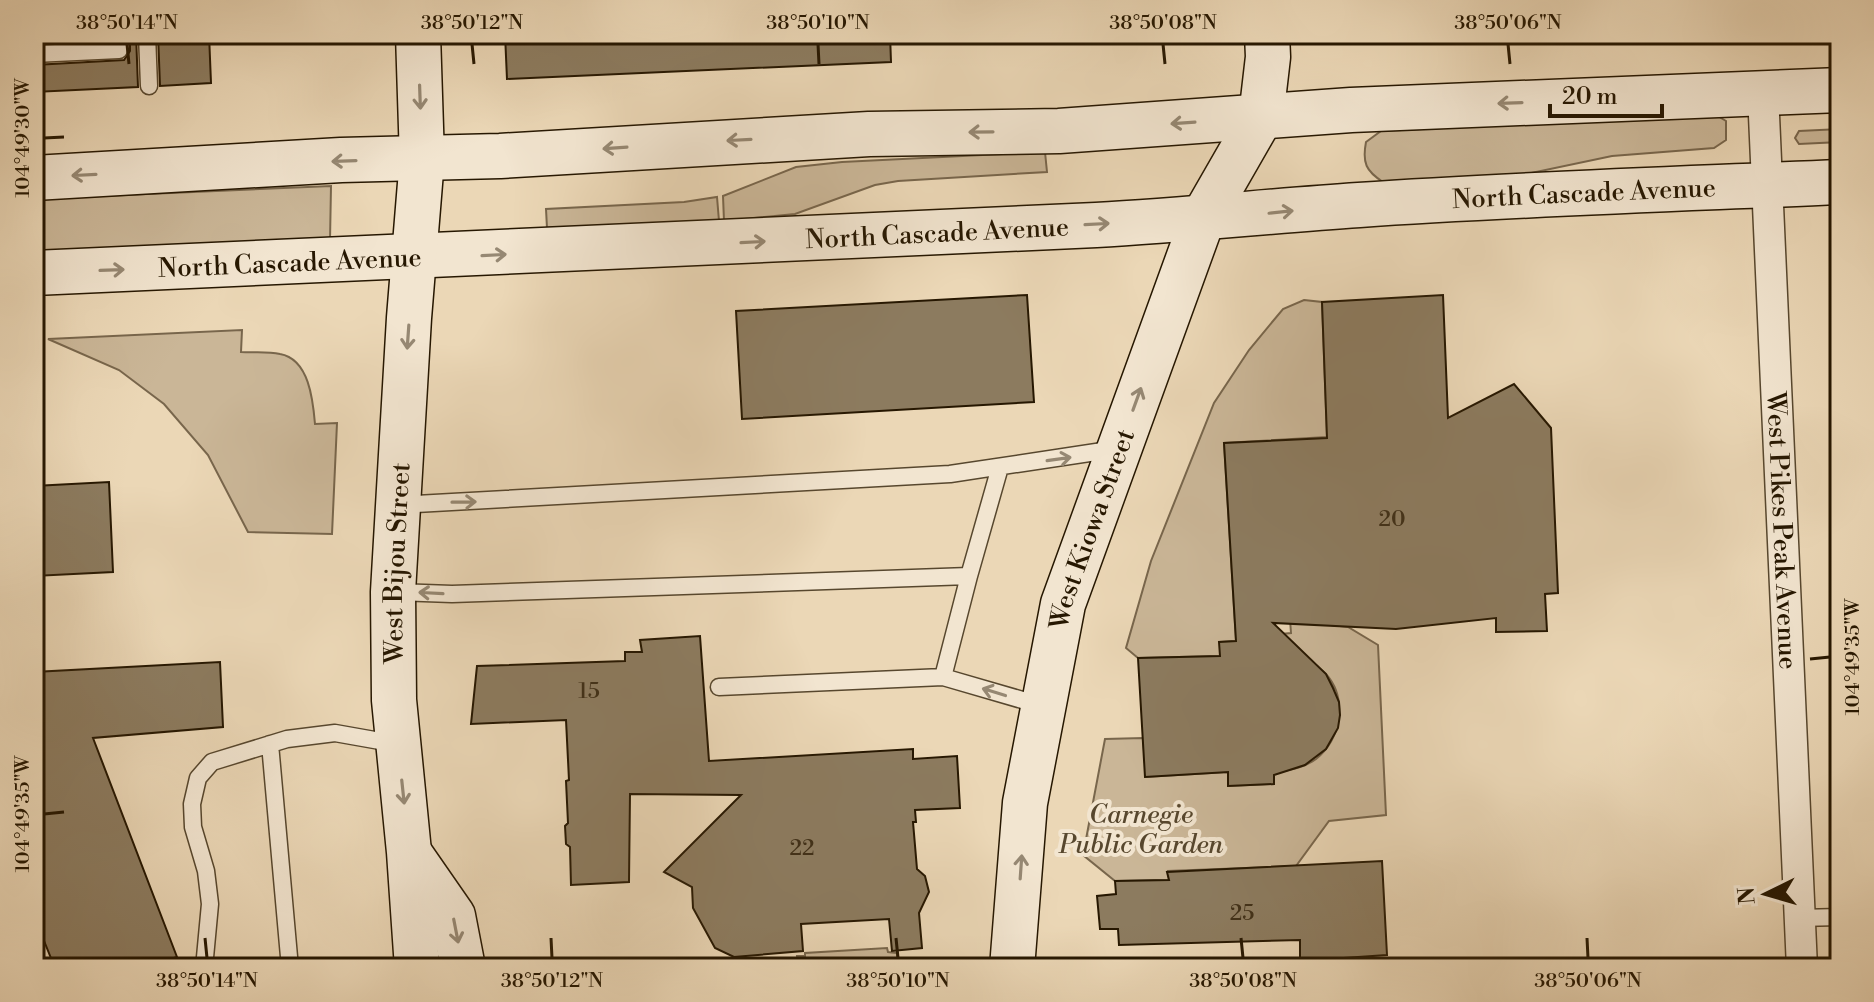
<svg xmlns="http://www.w3.org/2000/svg" width="1874" height="1002" font-family="'Libre Bodoni',serif">
<rect width="100%" height="100%" fill="#ebd7b6"/>
<filter id="stains"><feTurbulence type="fractalNoise" baseFrequency=".0025" numOctaves="4"/><feColorMatrix values="0 0 0 0 .2 0 0 0 0 .09 0 0 0 0 .02 0 0 0 .5 -.17"/></filter>
<radialGradient id="worn" r=".72"><stop offset=".6" stop-color="#630" stop-opacity="0"/><stop offset="1" stop-color="#630" stop-opacity=".3"/></radialGradient>
<path fill="#cab697" stroke="#78664c" stroke-width="2" d="M1716,115l10,6v19l-12,8 -102,8 -95,20 -134,6c-17,-11 -21,-19 -17,-40l15,-11z
M1840,129v13l-41,2 -4,-6 4,-7z
M1045,152l2,20 -149,9 -23,4 -80,29 -71,7 -1,-25 73,-29 46,-5z
M331,186l-1,54 -296,13v-54z
M717,197l2,24 -172,7 -1,-19 138,-7z
M1304,300l18,2 5,135 -103,6 12,198 -16,1v14l-82,2 -12,-10 25,-87 63,-158 35,-53 34,-41z
M242,330l-1,22c12,1 26,-1 39,2 29,5 33,46 35,70l22,-1 -5,111 -84,-2 -40,-77 -44,-51 -45,-34 -71,-31z
M1289,605l25,18 34,4 30,18 8,170 -57,6 -33,45 -128,5 1,9 -54,1 -32,-26 22,-116 38,-1 3,39 82,-5 1,14 45,-2v-11c15,-3 30,-5 42,-14 25,-20 32,-60 10,-85 -11,-12 -42,-29 -57,-39l22,-2z
M887,948l1,4 9,1 1,15h-100l-1,-12h8v-3z"/>
<path fill="#8c7b5f" stroke="#261701" stroke-width="2" d="M34,34h74v6l-74,3z
M130,34h6l2,53 -104,5v-27l90,-5 6,-9z
M158,34h51l2,49 -51,3z
M505,34h385l1,28 -384,17z
M1027,295l7,107 -292,17 -6,-108z
M1443,295l5,123 66,-34 37,44 7,165 -13,1 2,37 -51,1v-14l-100,11 -123,-6 53,51 7,14 6,14 1,13 -2,13 -12,21 -21,16 -31,10v9l-46,2v-14l-83,5 -7,-119 82,-2 -1,-14 17,-1 -12,-198 103,-5 -5,-136z
M109,482l4,90 -79,4v-90z
M700,636l9,125 204,-12v10l44,-3 3,52 -45,2 1,12h-3l4,47 8,7 4,16 -10,21 3,35 -30,3 -3,-32 -88,5 2,27 -69,6 -19,-9 -22,-40 -1,-21 -28,-15 77,-77 -111,-1 -1,88 -58,3 -1,-38 -4,-3 -1,-18 3,-3 -2,-42 3,-1 -3,-60 -95,4 6,-58 148,-5v-9h17l-2,-12z
M220,662l3,65 -130,11 84,219 -36,11h-86l-21,-52v-244z
M1382,861l5,94 -87,6v-21l-181,5 -1,-16h-18l-3,-33 19,-2 -1,-13 54,-1 -2,-8z"/>
<g fill="none" stroke-linecap="round" stroke-linejoin="round">
<g stroke="#57472e" stroke-width="19">
<path id="lane" d="M147,34l2,52
M34,54l85,-4v-16
M398,505l552,-31 166,-25
M396,592l56,2 517,-18 31,-109
M943,677l26,-101
M719,687l224,-10 100,29
M270,744l20,224
M1799,918l41,-1
M204,968l6,-64 -4,-33 -13,-44 -1,-23 6,-26 14,-16 75,-23 48,-6 62,11"/>
</g>
<g stroke="#57472e" stroke-width="33">
<g id="street">
<path id="s1" d="M1763,93l39,875"/>
</g>
</g>
<g stroke="#261701" stroke-width="47">
<g id="secondary">
<path d="M34,178l307,-18 159,-4 369,-22 190,-3 292,-21 489,-20"/>
<path id="s2" d="M34,273c354,-14 708,-30 1062,-48 88,-5 175,-14 263,-20 160,-11 321,-16 481,-23"/>
<path d="M410,854l43,62 10,52"/>
<path id="s3" d="M417,968l-8,-116 -15,-152 -1,-108 16,-274 13,-159 -4,-125"/>
<path id="s4" d="M1012,968l13,-165 38,-199 140,-386 58,-101 7,-60 -1,-23"/>
</g>
</g>
<use href="#lane" stroke="#f2e5d0" stroke-width="16"/>
<use href="#street" stroke="#f2e5d0" stroke-width="30"/>
<use href="#secondary" stroke="#f2e5d0" stroke-width="44"/>
</g>
<defs><path id="oneway-shaft" d="M-6 0H5M1.5-3L5.5 0L1.5 3" fill="none" stroke-width="1.6" stroke-linecap="round" stroke-linejoin="round" transform="scale(2)"/></defs>
<g stroke="#968873">
<use href="#oneway-shaft" transform="translate(420 97) rotate(88)"/>
<use href="#oneway-shaft" transform="translate(1510 103) rotate(178)"/>
<use href="#oneway-shaft" transform="translate(1183 123) rotate(176)"/>
<use href="#oneway-shaft" transform="translate(981 132) rotate(179)"/>
<use href="#oneway-shaft" transform="translate(739 140) rotate(177)"/>
<use href="#oneway-shaft" transform="translate(615 148) rotate(176)"/>
<use href="#oneway-shaft" transform="translate(344 161) rotate(178)"/>
<use href="#oneway-shaft" transform="translate(84 175) rotate(177)"/>
<use href="#oneway-shaft" transform="translate(1281 212) rotate(-6)"/>
<use href="#oneway-shaft" transform="translate(1097 224) rotate(-3)"/>
<use href="#oneway-shaft" transform="translate(753 242) rotate(-3)"/>
<use href="#oneway-shaft" transform="translate(494 255) rotate(-3)"/>
<use href="#oneway-shaft" transform="translate(112 270) rotate(-2)"/>
<use href="#oneway-shaft" transform="translate(408 337) rotate(94)"/>
<use href="#oneway-shaft" transform="translate(1137 399) rotate(-70)"/>
<use href="#oneway-shaft" transform="translate(1059 459) rotate(-8)"/>
<use href="#oneway-shaft" transform="translate(464 502) rotate(-1)"/>
<use href="#oneway-shaft" transform="translate(431 593) rotate(-177)"/>
<use href="#oneway-shaft" transform="translate(994 692) rotate(-163)"/>
<use href="#oneway-shaft" transform="translate(403 792) rotate(84)"/>
<use href="#oneway-shaft" transform="translate(1021 867) rotate(-86)"/>
<use href="#oneway-shaft" transform="translate(456 931) rotate(79)"/>
</g>
<path fill="none" stroke="#261701" stroke-width="3" d="M127,44l2,20M472,44l2,20M818,44l1,20M1163,44l2,20M1508,44l2,20M44,138l20,-1M1810,659l20,-2M44,814l20,-2M205,938l2,20M551,938l1,20M896,938l2,20M1241,938l2,20M1587,938l1,20"/>
<g text-anchor="middle" stroke-width="8" stroke-linejoin="round" paint-order="stroke">
<g font-size="22" fill="#403018">
<text x="1392" y="526">20</text>
<text x="589" y="698">15</text>
<text x="802" y="855">22</text>
<text x="1242" y="920">25</text>
</g>
<g font-size="26" fill="#261701" stroke="#f2e5d0">
<text dy="9" stroke="none"><textPath href="#s2" startOffset="1552">North Cascade Avenue</textPath></text>
<text dy="9" stroke="none"><textPath href="#s2" startOffset="904">North Cascade Avenue</textPath></text>
<text dy="9" stroke="none"><textPath href="#s2" startOffset="256">North Cascade Avenue</textPath></text>
<text dy="9" stroke="none"><textPath href="#s4" startOffset="448">West Kiowa Street</textPath></text>
<text dy="9" stroke="none"><textPath href="#s1" startOffset="438">West Pikes Peak Avenue</textPath></text>
<text dy="9" stroke="none"><textPath href="#s3" startOffset="406">West Bijou Street</textPath></text>
</g>
<g font-size="26" font-style="italic" fill="#57472e" stroke="#f2e5d0">
<text x="1141" y="823">Carnegie<tspan x="1141" dy="30">Public Garden</tspan></text>
</g>
</g>
<rect width="1874" height="1002" fill="none" stroke="#ebd7b6" stroke-width="88"/>
<g transform="translate(1766 894) rotate(265)" stroke="#f2e5d0" stroke-width="6" paint-order="stroke">
<path d="M0-6L14 30L0 20L-14 30Z" fill="#261701"/>
<text y="-12" font-size="22" font-weight="bold" text-anchor="middle" fill="#261701">N</text>
</g>
<path d="M1550 104v12h112v-12" fill="none" stroke="#261701" stroke-width="4"/>
<text x="1562" y="104" font-size="24" fill="#261701" stroke="#f2e5d0" stroke-width="6" paint-order="stroke">20 m</text>
<rect x="44" y="44" width="1786" height="914" fill="none" stroke="#261701" stroke-width="3"/>
<g font-size="20" text-anchor="middle" fill="#261701">
<text x="127" y="29">38°50'14"N</text>
<text x="472" y="29">38°50'12"N</text>
<text x="818" y="29">38°50'10"N</text>
<text x="1163" y="29">38°50'08"N</text>
<text x="1508" y="29">38°50'06"N</text>
<text transform="translate(22 138) rotate(-90)" y="7">104°49'30"W</text>
<text transform="translate(1852 657) rotate(-90)" y="7">104°49'35"W</text>
<text transform="translate(22 814) rotate(-90)" y="7">104°49'35"W</text>
<text x="207" y="987">38°50'14"N</text>
<text x="552" y="987">38°50'12"N</text>
<text x="898" y="987">38°50'10"N</text>
<text x="1243" y="987">38°50'08"N</text>
<text x="1588" y="987">38°50'06"N</text>
</g>
<rect width="100%" height="100%" filter="url(#stains)"/>
<rect width="100%" height="100%" fill="url(#worn)"/>
</svg>
